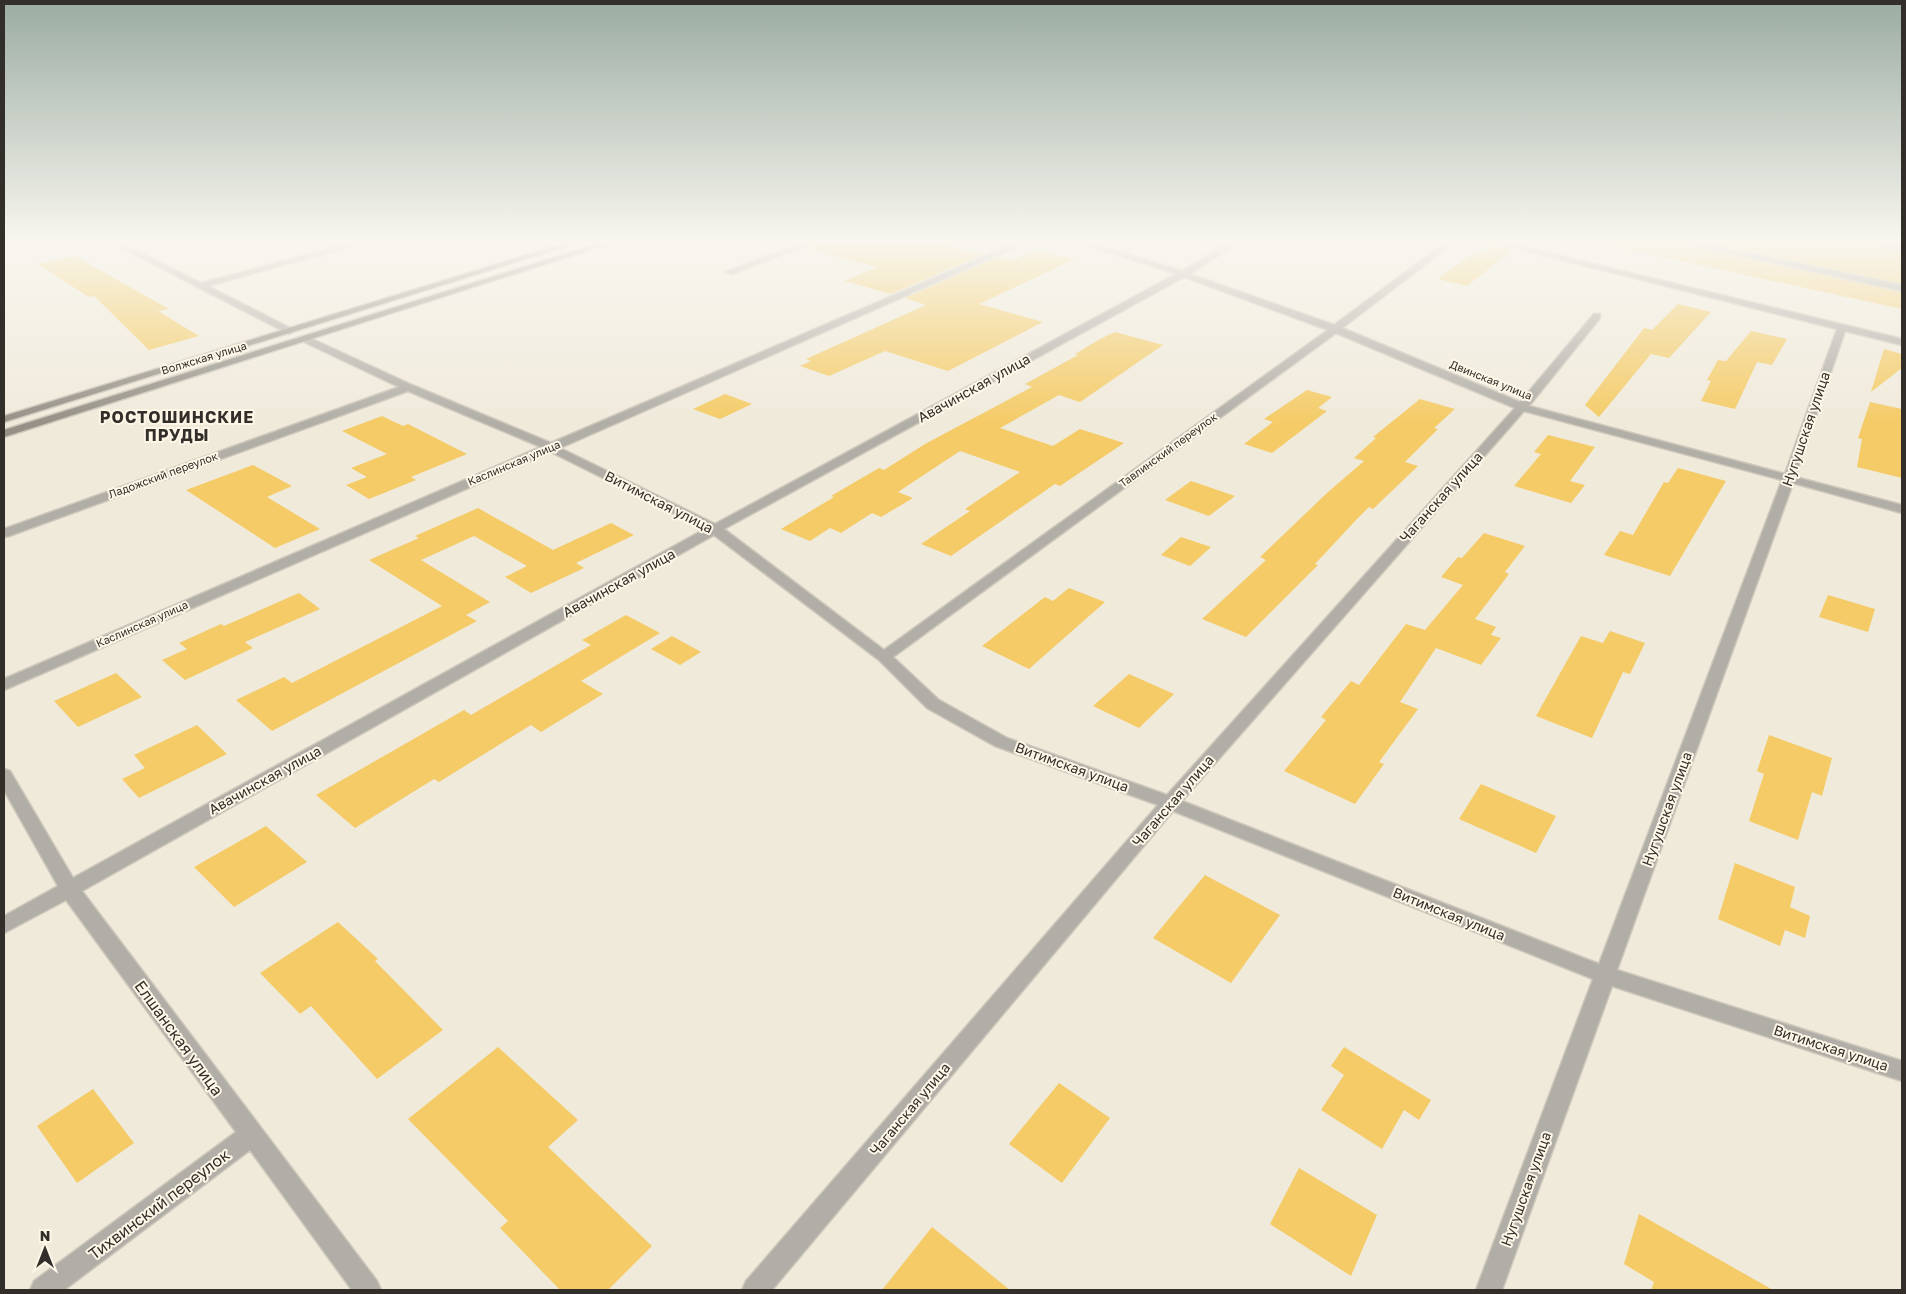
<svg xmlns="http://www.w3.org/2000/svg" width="1906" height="1294" font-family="'Golos Text',sans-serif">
<rect width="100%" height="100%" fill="#f0eadb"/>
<path fill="#f3d07c" d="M1593,242h309v67z"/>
<path fill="#f4cb66" d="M817,242h114l53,12 -93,40 -47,-13 33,-14 -69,-18z
M1494,245l19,5 -46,36 -29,-7 27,-20z
M1036,250l39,9 -96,45 64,18 -95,49 -63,-20 -56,25 -29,-10 11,-5 -5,-2 120,-54 -21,-7 93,-41 15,4z
M75,256l94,53 -11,2 41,25 -50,14 -55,-54 -5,1 -52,-33z
M1678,304l33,8 -42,46 -18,-4 -52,63 -14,-12 59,-77 8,2z
M1751,331l36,8 -15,26 -15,-3 -22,47 -34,-8 10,-20 -4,-1 11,-20 8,1z
M1115,332l48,13 -83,57 -21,-7 -59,33 53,18 27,-17 44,14 -64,43 -5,-2 -104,72 -30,-12 49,-33 -5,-2 55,-37 -60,-21 -62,41 15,6 -32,19 -9,-4 -31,20 -11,-5 -20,13 -29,-12 53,-32 -3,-1 48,-28 5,2 41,-26 107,-57 -7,-3 53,-29 -3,-1 25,-15z
M1884,349l18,5v14l-31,24z
M1307,390l25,7 -14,11 9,3 -55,42 -28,-9 29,-22 -9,-3z
M725,394l27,10 -32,15 -27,-10z
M1420,399l35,10 -21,19 4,1 -33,33 13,4 -45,43 -4,-2 -12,12 -42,45 3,1 -72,72 -44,-18 64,-59 -6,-3 67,-64 37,-32 -10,-3 22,-20 -3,-1z
M1870,402l32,7v69l-45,-11 5,-28 -4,-1z
M382,416l21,10 5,-2 59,30 -56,23 5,3 -47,19 -23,-14 21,-8 -16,-9 36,-14 -45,-23z
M1548,435l47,12 -25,34 15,4 -14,18 -57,-17 27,-32 -7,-2z
M253,465l39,21 -25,11 53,32 -45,19 -89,-58z
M1678,468l48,13 -56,95 -66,-21 16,-24 13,4 31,-53 4,1z
M1191,481l44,15 -26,20 -44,-16z
M478,508l75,42 58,-27 23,12 -58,28 8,5 -53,25 -26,-16 22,-11 -53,-30 -53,24 69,42 -24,13 11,6 -205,110 -36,-31 48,-23 8,6 150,-77 -73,-46 50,-22 -4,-2z
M1484,533l41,13 -20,26 4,2 -34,45 21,8 -5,8 10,3 -20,27 -45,-17 -36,54 18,7 -39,53 5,2 -29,40 -71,-33 42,-51 -5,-3 30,-36 8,4 47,-61 19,6 38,-45 -22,-8 17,-20 4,1z
M1181,537l30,10 -21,19 -29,-11z
M1069,588l36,14 -76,67 -47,-23 63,-49 8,4z
M299,593l21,16 -75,33 8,6 -68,32 -23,-20 25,-11 -8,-6 42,-19 3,2z
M1828,595l47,14 -7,23 -49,-15z
M626,615l34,18 -79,48 22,13 -62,38 -10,-7 -92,57 -5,-3 -79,49 -39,-33 148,-85 7,5 120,-70 -9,-5z
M1610,631l35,12 -15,31 -7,-2 -31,66 -56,-22 45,-80 22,7z
M672,636l29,16 -21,13 -29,-16z
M116,673l26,24 -64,30 -24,-26z
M1129,674l45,20 -35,34 -46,-22z
M197,725l30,29 -88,44 -17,-19 23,-11 -11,-13z
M1769,735l63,23 -10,38 -10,-4 -14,48 -49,-19 15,-47 -7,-3z
M1481,784l75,32 -20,37 -77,-34z
M266,826l41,36 -73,45 -40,-40z
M1735,863l60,24 -5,20 20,9 -5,22 -20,-8 -5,16 -62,-27z
M1205,875l75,40 -49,68 -78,-45z
M338,922l40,37 -3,2 68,69 -66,49 -66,-73 -11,8 -40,-41z
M498,1047l80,73 -30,27 104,99 -44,44h-48l-60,-62 8,-7 -100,-102z
M1344,1047l87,53 -12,20 -15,-10 -22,39 -61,-39 23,-35 -13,-9z
M1059,1083l51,35 -48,65 -53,-39z
M93,1089l41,54 -57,40 -40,-57z
M1299,1168l78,47 -26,61 -81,-52z
M1639,1214l134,76h-122l3,-8 -30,-18z
M932,1227l78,63h-128z"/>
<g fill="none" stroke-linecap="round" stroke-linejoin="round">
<g stroke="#cec8bb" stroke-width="3">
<path id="lane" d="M1869,242h13l20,4v4z"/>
</g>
<g stroke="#cec8bb" stroke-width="3">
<path id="street" d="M110,242h10l81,41 153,-41h13l-159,44 84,43 2,2 -5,3z
M804,242h11l-83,32 -7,-2z
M1017,242h11l-468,206 155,76 461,-250 -99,-32h12l93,29 48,-29h9l-49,32 144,51 112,-83h9l-113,86 178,74 74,-88h6v4l-71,88 256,68 52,-145 -347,-87h14l398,97v6l-57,-14 -50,146 107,28v8l-109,-30 -176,487 285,91v20l-290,-95 -110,304h-26l117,-311 -420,-168 -401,479h-30l4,-9 412,-476 -163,-59 -68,-38 -48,-48 -165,-125 -632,356 295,390 4,9h-29l-102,-140 -186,140h-34l4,-9 202,-149 -170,-232 -62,33v-17l54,-30 -54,-96v-21l6,2 63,107 632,-349 -154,-77 -547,238v-11l537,-232 -133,-56 -399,145 -5,1v-8l395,-142 -97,-46v-4h6l104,48 139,58zM1184,277l144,53 -444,320 -160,-121zM1336,333l179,75 -348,387 -160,-57 -68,-38 -46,-43zM1524,411l258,69 -183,484 -417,-163z
M1679,242h15l208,43v6z"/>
</g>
<g stroke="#cec8bb" stroke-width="3">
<path id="secondary" d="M568,242h12l-576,180v-6z
M603,242h12l-611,195v-7z"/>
</g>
<use href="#lane" fill="#b1aea8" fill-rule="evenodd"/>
<use href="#street" fill="#b1aea8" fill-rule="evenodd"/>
<use href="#secondary" fill="#959187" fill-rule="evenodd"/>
</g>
<linearGradient id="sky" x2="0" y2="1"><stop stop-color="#9baca1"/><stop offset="0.57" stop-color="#f8f6ef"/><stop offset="1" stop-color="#f8f6ef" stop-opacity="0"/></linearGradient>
<rect width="1906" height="423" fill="url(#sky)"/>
<g text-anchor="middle" stroke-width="4" stroke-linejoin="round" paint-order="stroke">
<g font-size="11" fill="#322f2a" stroke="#fef7e8">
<text transform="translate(204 358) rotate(-17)" y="4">Волжская улица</text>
<text transform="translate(1491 380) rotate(22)" y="4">Двинская улица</text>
<text transform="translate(1168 450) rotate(-36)" y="4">Тавлинский переулок</text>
<text transform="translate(514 463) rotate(-23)" y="4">Каслинская улица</text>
<text transform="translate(163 475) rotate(-20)" y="4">Ладожский переулок</text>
<text transform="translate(142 624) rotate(-24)" y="4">Каслинская улица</text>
</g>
<g font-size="14" fill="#322f2a" stroke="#fef7e8">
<text transform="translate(974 388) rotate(-29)" y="5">Авачинская улица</text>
<text transform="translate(1806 429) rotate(-71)" y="5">Нугушская улица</text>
<text transform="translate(1441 497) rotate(-48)" y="5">Чаганская улица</text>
<text transform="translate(659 502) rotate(27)" y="5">Витимская улица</text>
<text transform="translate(619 583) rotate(-29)" y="5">Авачинская улица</text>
<text transform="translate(1072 767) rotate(20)" y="5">Витимская улица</text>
<text transform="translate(265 780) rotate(-29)" y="5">Авачинская улица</text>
<text transform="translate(1173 801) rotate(-49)" y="5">Чаганская улица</text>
<text transform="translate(1667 809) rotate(-70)" y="5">Нугушская улица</text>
<text transform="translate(1449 914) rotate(22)" y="5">Витимская улица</text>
<text transform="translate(1831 1048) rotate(18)" y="5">Витимская улица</text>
<text transform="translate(910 1109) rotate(-50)" y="5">Чаганская улица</text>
<text transform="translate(1526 1189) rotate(-70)" y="5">Нугушская улица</text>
</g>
<g font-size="16" font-weight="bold" letter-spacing="1" fill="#322f2a" stroke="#fef7e8">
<text x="177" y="423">РОСТОШИНСКИЕ<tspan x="177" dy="18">ПРУДЫ</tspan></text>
</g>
<g font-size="16" fill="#322f2a" stroke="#fef7e8">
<text transform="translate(179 1038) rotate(54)" y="6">Елшанская улица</text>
<text transform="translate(159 1204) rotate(-37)" y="6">Тихвинский переулок</text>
</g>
</g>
<rect width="1906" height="1294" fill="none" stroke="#322f2a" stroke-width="10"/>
<g transform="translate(45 1249)" stroke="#fef7e8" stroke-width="4" paint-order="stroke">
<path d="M0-4L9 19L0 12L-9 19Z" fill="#322f2a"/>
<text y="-8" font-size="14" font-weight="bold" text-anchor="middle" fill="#322f2a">N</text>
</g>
</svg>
